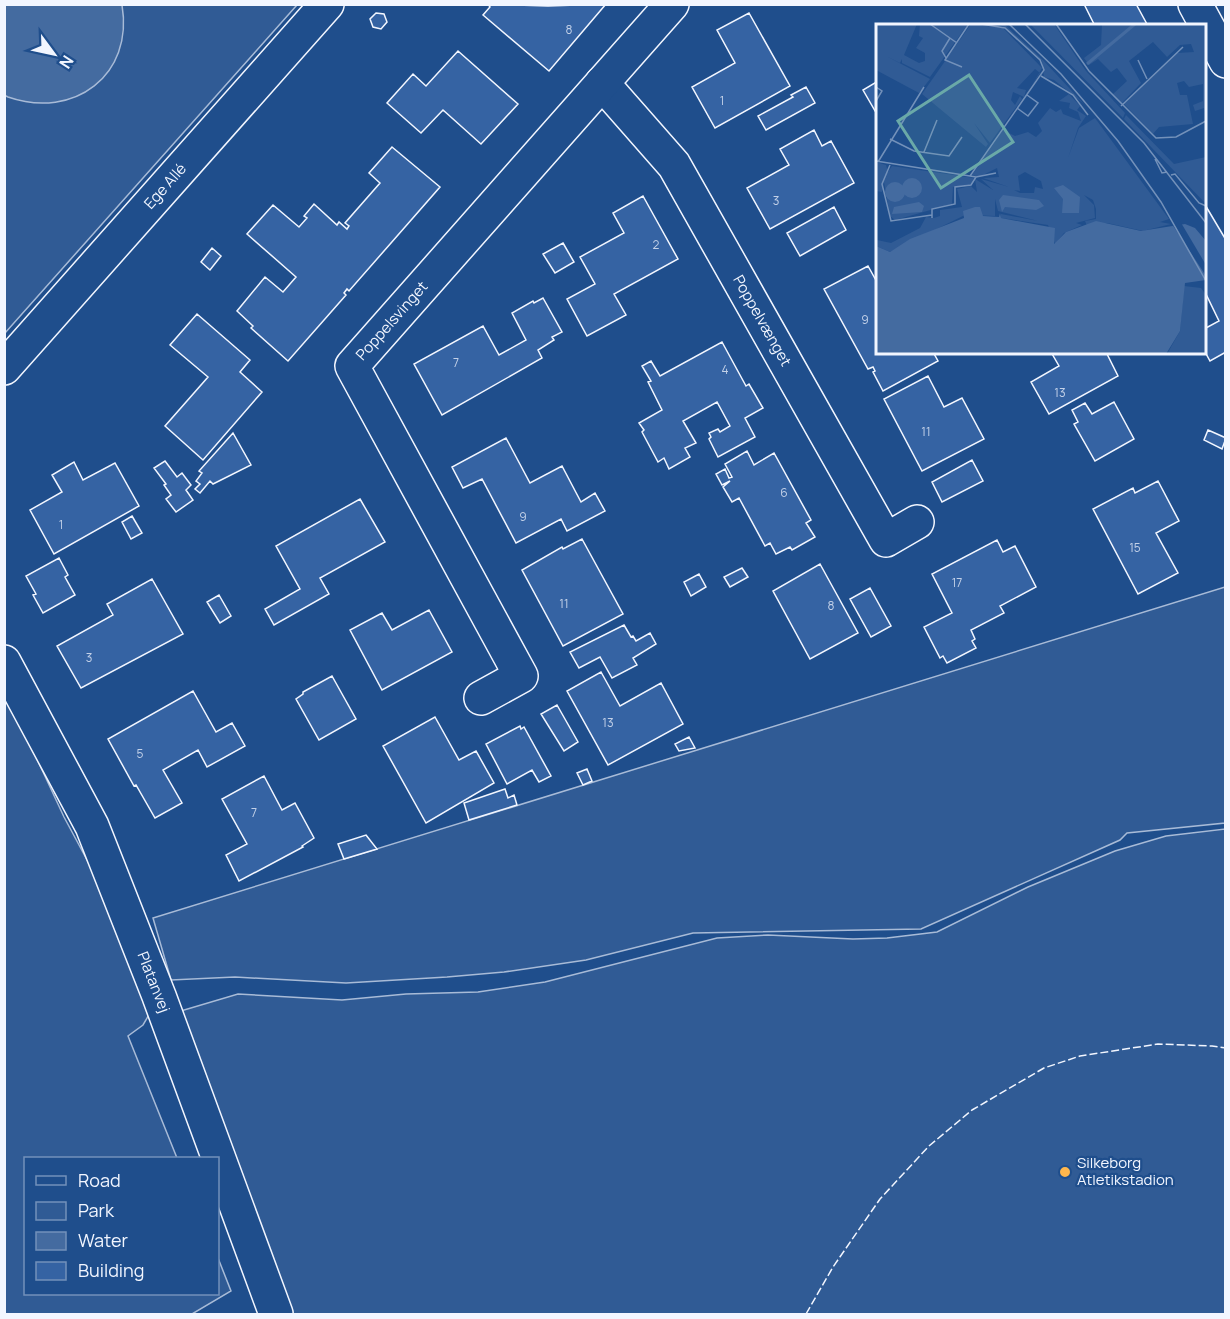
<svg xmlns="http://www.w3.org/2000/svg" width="1230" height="1319" font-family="Manrope,sans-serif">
<rect width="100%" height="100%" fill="#1f4e8c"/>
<path fill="#305b95" stroke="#a8bbd7" stroke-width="1.5" d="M4,5h293l-292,328h-1z
M1225,587v236l-98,10 -7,7 -199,89 -228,4 -107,27 -82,12 -57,5 -101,6 -111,-6 -64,3 -18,-62z
M4,688l60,129 44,82 42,114 -7,12 -15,11 49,122h-151v136h192v-36l13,33 -39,23h-187z
M1225,829v485h-934l-117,-301 64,-19 104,6 64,-6 72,-2 67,-10 172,-44 51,-3 85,4 34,-1 50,-6 91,-45 87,-36 51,-15z"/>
<path fill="#446ba0" stroke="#a8bbd7" stroke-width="1.5" d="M5,4l117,1c12,70 -48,115 -114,92l-4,-2z"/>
<path fill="#3563a3" stroke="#f2f6ff" stroke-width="1.5" d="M488,4l60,2 58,-2 -57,67 -66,-56 7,-8z
M1084,4h52l12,22h-53z
M376,13l8,1 3,8 -6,7 -8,-2 -3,-8z
M749,13l41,73 -75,42 -23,-41 43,-24 -18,-33z
M458,51l60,53 -37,40 -38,-34 -22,23 -34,-30 26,-29 13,12z
M878,81v35l-15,-26z
M806,87l9,16 -49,27 -8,-14 35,-19 -2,-2z
M814,130l8,16 9,-5 23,42 -84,46 -23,-41 42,-23 -9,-16z
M392,147l48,40 -91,104 -2,-2 -3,4 2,2 -58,66 -37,-33 2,-2 -16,-15 28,-34 18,15 13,-15 -49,-43 26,-29 26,22 8,-9 -3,-2 10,-12 23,21 2,-3 8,7 2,-3 -4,-3 35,-40 -11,-10z
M643,196l35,63 -64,35 12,21 -39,21 -20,-37 28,-15 -15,-27 44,-24 -11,-20z
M1204,203l22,37v112l-16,9 -6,-11v-21l15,-8 -15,-31z
M834,207l12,23 -46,26 -13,-23z
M563,243l11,19 -19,11 -12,-19z
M212,248l9,8 -11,14 -9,-8z
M868,266l10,18v68h55l5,9 -55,30 -10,-19 2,-1 -2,-4 -5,2 -44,-80z
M543,298l19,34 -10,5 2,3 -16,10 4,8 -100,57 -28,-51 69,-38 16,29 27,-15 -14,-27 21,-12 1,2z
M197,314l53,46 -10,12 22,20 -59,68 -38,-34 43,-49 -38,-32z
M722,342l24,44 3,-2 14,24 -18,10 10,19 -37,20 -9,-18 2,-2 -2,-4 9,-4 2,3 10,-6 -13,-24 -34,19 13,22 -11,5 5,9 -21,12 -5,-11 -6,4 -16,-30 2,-2 -5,-7 23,-13 -14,-28 3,-1 -9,-15 9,-5 9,15z
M1051,352h55l12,24 -69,38 -18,-32 28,-16z
M928,376l16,31 18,-9 22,41 -62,32 -38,-72z
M1114,402l20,37 -39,22 -21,-37 4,-2 -6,-12 13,-7 7,11z
M1208,430l18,8 -4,11 -18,-9z
M233,433l18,32 -38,19 -3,-3 -10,12 -5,-4 5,-5 -4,-3 6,-8 -3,-2z
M506,438l24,45 32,-17 19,36 14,-9 10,18 -38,20 -6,-12 -45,24 -34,-64 -19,9 -11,-21z
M747,451l7,14 20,-12 37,67 -5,3 9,14 -23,13 -2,-3 -14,7 -6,-11 -5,3 -26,-48 -7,4 -9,-15 7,-6 -8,4 -6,-11 9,-5 4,9 3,-1 -7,-13z
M972,460l11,21 -41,21 -10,-20z
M165,461l12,16 5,-4 9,12 -5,5 7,10 -17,12 -10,-13 5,-4 -7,-10 2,-1 -12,-16z
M74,462l9,18 32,-17 24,43 -85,48 -24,-44 32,-18 -10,-17z
M1158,481l21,40 -23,12 22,40 -40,21 -45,-85 40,-21 2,5z
M360,499l25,43 -65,36 9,16 -55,31 -9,-16 35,-20 -24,-43z
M132,516l10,17 -11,6 -9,-17z
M582,539l41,75 -60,32 -41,-76 40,-23 1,2z
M997,540l6,12 12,-6 21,41 -36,19 4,7 -33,17 4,9 -3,2 4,7 -29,15 -4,-7 -3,2 -16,-31 28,-14 -20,-39z
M59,558l9,17 -3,2 10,18 -32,18 -10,-18 3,-1 -10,-18z
M820,564l38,69 -48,26 -37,-68z
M742,568l6,9 -18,10 -6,-10z
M699,574l7,13 -15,9 -7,-14z
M152,579l31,55 -102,54 -24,-42 56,-31 -6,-11z
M870,588l21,38 -20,11 -21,-38z
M219,595l12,21 -11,7 -13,-21z
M429,610l23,42 -70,38 -32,-60 32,-17 10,17z
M624,625l7,12 2,-1 3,5 14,-8 6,11 -23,14 4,7 -25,13 -12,-21 -21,11 -9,-16z
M601,672l19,34 41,-23 22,41 -75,41 -41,-74z
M332,676l24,43 -37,21 -23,-41 7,-5v-2z
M193,691l23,41 16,-9 13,23 -38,21 -9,-17 -35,20 19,33 -27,15 -19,-33 -2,1 -26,-47z
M557,705l21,37 -14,9 -23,-37z
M435,717l24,43 17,-9 18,32 -68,40 -43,-77z
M520,726l1,3 3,-2 27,49 -12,6 -7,-12 -25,14 -21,-40z
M689,737l6,11 -16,3 -4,-7z
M587,769l5,12 -9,4 -6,-12z
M264,776l18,34 13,-7 19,35 -12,8 1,1 -64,34 -13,-26 21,-11 -25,-45z
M505,789l3,9 6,-3 3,10 -48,15 -5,-17z
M366,835l11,14 -33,10 -6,-15z"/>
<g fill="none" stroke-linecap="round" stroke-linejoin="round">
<g stroke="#f2f6ff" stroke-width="36">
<g id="minor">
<path d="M1195,4l31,57"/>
<path id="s1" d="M602,83l72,82 212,375 31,-18"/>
<path id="s2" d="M4,368l323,-364"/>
<path id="s3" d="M4,662l88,164 67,170 117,318"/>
<path id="s4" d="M481,698l40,-22 -169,-310 320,-362"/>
</g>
</g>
<use href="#minor" stroke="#1f4e8c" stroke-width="33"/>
<path stroke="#f2f6ff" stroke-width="1.5" stroke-dasharray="8 3" stroke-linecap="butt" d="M806,1314l27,-47 47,-68 49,-53 43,-36 72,-42 36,-12 78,-12 54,2 14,2"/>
</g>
<circle fill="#ffb74d" stroke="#1f4e8c" stroke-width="2" cx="1065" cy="1172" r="6"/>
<g text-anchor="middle" stroke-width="4.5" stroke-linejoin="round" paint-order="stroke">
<g font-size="12" fill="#c3d1e8">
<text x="569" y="34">8</text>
<text x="722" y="105">1</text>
<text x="776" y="205">3</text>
<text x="656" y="249">2</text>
<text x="865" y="324">9</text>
<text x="456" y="367">7</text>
<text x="725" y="374">4</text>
<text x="1060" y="397">13</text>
<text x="926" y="436">11</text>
<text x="784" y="497">6</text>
<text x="523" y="521">9</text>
<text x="61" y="529">1</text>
<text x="1135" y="552">15</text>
<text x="957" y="587">17</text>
<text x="564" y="608">11</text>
<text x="831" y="610">8</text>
<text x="89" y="662">3</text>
<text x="608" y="727">13</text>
<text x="140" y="758">5</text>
<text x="254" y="817">7</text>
</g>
<g font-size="15" fill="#f2f6ff" stroke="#1f4e8c">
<text dy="5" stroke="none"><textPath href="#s2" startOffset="243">Ege Allé</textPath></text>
<text dy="5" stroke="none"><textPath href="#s4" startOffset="459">Poppelsvinget</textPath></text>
<text dy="5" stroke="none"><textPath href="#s1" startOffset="288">Poppelvænget</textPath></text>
<text dy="5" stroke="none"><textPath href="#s3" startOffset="354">Platanvej</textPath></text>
</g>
<g font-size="15" fill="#f2f6ff" stroke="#1f4e8c" text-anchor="start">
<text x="1077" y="1168">Silkeborg<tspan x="1077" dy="17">Atletikstadion</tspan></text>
</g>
</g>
<g transform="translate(876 24)">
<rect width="330" height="330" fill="#1f4e8c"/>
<path d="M0,0h41l-13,31 15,8 6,-2v-8l-9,-5 7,-10 -4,-2 1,-12h48l-38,53 -28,-14v-4l-2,4 -14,-7 44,23 -11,14 -43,-23zM95,0l32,4 39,40 -12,21 10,-16 -5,-4 -18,19 9,2 -2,7 -11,-5 -2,8 4,5 5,-9 2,3 -32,44 -16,-20 14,21 -2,3 -64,-53zM124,0h4l39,36 41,44 -30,-24 -10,-3 -2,-16zM154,0h24l32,47 39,42 -2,5zM226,0h104v91l-2,-7 -9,3 -2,-6 10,-4v-17l-14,3 -5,-6 -7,2 3,12h7l6,29 -34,3 -6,7 -29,-30 53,-51 17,-1 -3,-8 -11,1 -13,12 -14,-15 -24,19 12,22 -20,21 -9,-9 15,-14 -10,-13 -6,4 -13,-13 -9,6 -5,-7 17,-13zM193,70l11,12 -3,4 9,6 -8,12 -10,30 11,-30 16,-10 74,101 -9,3 11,2 -28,7 -36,-8 -20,3 -2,-5 11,-2v-10l-3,-9 -9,-5 10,10 1,13 -19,5 6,2 -18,8 -9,11 -7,-19 -47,-7v-4l37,7 -40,-10 -3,-12v17l-30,-1 -75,37 -14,-6v-15l1,9 14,3 29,-15 6,-11 8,1 6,-2v-6l22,-3 -5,-18 14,-3 6,6 -2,-13 18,11 -12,-11 28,8 -26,-9 16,-1 -2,-9 -18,9 -7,-2 31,-45 12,6 13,-4 8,5 6,-6 -4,-8 12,-15 6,4 5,-3 2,5 18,7 -3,-9 -9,-4 1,-5 -11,-2zM149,148l16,9 2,8 -8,-2 -1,6h-14l-6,-3 6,1 -2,-15zM250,91l48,49 32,-7v47l-82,-85zM0,138l10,3 2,7 4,-6 82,12 -3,6 -18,3 -1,17 -57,16 -5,-4 -6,-34 -2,10 -6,-1zM308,262l17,2 5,7v59h-39l13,-23z" fill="#305b95" fill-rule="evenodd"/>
<path d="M26 164a10 10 0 1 1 20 0a10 10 0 1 1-20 0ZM9 168a10 10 0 1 1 20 0a10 10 0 1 1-20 0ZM187,161l17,12 -1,16h-17l1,-14 -9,-11zM127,171l36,5 5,6 -8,4 -31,-3 -3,5 -3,-12zM43,178l5,4 -2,6 -30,2 2,-7zM99,183h5l3,9 16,1 1,-4 1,5 54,10 -1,16 12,-12 30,-11 45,10 44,-7 10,4 11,13v39l-21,3 -5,48 -14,23h-290v-108l14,6 20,-13 54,-21 -1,-7z" fill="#446ba0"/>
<path d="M294,197h10l26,44v11z" fill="#1f4e8c"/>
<path fill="none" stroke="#446ba0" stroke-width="3" d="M211,40l48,-40"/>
<path fill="none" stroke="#7391ba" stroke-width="1.5" d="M54,0l27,19M133,0l52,50 57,67 43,61 45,79M149,0l119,119 62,80M180,0l33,47 67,67 20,-1 30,-16M70,34l-4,-7 8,-13M262,36l9,19M86,43l-17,-7 24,-36M165,52l32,19 15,20M0,63l6,4 -6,10M245,82l62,-59M141,84l11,8 10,-13 -11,-8M14,115l24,12 35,5 13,-19M48,128l13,-32M279,135l7,14 5,-1M0,137l100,16 20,-4M2,138l46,-75M14,141l-8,19 9,37 41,-6M295,151l4,-1 24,29 7,3M94,152l74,-106 -4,-10 -35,-32 -24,-4M56,194v-9l23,-5v-17l16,-2 5,-8"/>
<path fill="#6aa9a8" fill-opacity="0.15" stroke="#6aa9a8" stroke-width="3" d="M93,51l44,67 -72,46 -43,-67z"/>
<rect width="330" height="330" fill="none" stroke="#f2f6ff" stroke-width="3"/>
</g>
<rect width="1230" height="1319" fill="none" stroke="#f2f6ff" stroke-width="12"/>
<rect x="24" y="1157" width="195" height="138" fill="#1f4e8c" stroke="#7391ba" stroke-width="1.5"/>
<rect x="36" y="1176" width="30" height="9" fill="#1f4e8c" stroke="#7391ba" stroke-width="1.5"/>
<text x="78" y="1187" font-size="18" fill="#f2f6ff">Road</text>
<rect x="36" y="1202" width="30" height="18" fill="#305b95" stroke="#7391ba" stroke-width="1.5"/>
<text x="78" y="1217" font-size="18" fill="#f2f6ff">Park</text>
<rect x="36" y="1232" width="30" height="18" fill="#446ba0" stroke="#7391ba" stroke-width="1.5"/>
<text x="78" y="1247" font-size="18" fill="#f2f6ff">Water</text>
<rect x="36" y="1262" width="30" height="18" fill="#3563a3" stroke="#7391ba" stroke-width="1.5"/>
<text x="78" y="1277" font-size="18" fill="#f2f6ff">Building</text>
<g transform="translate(54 54) rotate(123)" stroke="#1f4e8c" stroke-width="4.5" paint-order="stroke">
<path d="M0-4.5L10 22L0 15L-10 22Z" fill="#f2f6ff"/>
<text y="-9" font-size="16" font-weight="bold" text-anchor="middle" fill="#f2f6ff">N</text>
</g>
</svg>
